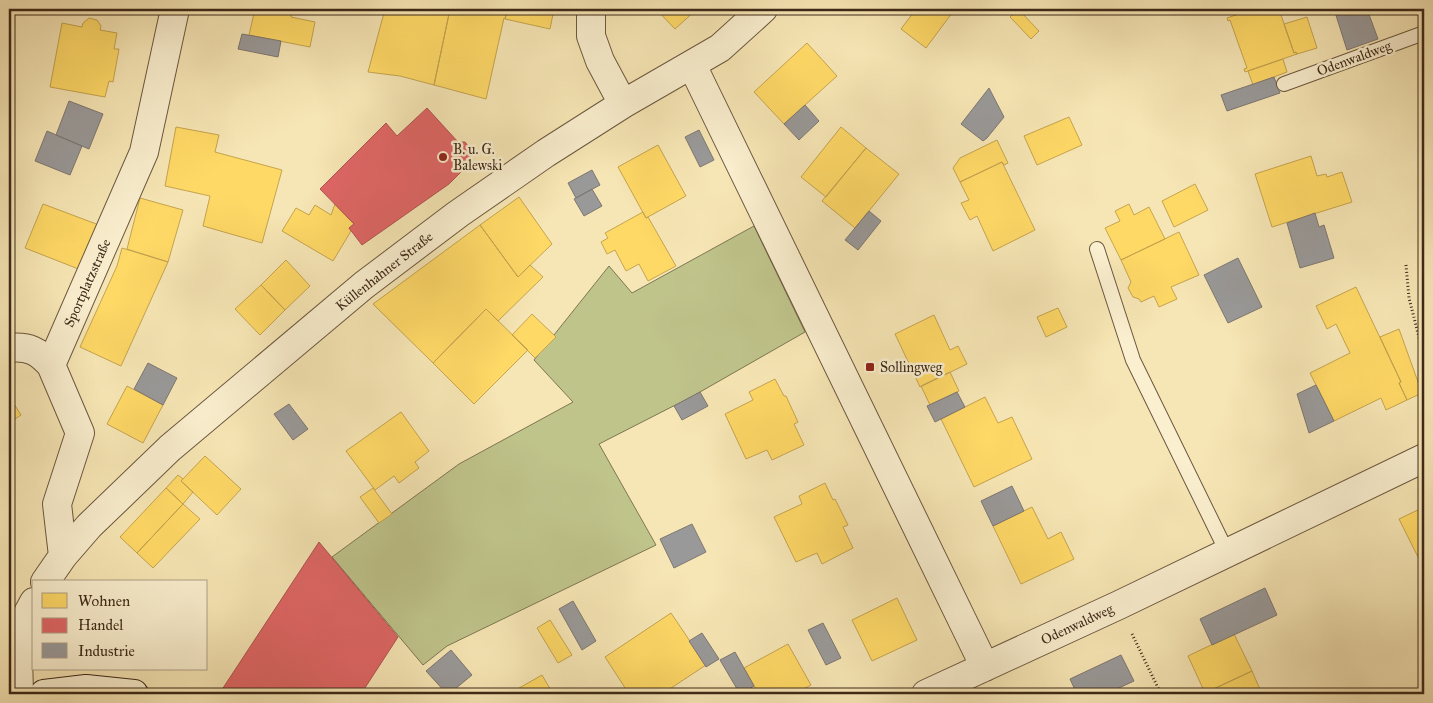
<svg xmlns="http://www.w3.org/2000/svg" width="1433" height="703" font-family="'IM FELL Great Primer',serif">
<rect width="100%" height="100%" fill="#f7e6b5"/>
<filter id="stains"><feTurbulence type="fractalNoise" baseFrequency=".004" numOctaves="4"/><feColorMatrix values="0 0 0 0 .2 0 0 0 0 .09 0 0 0 0 .02 0 0 0 .5 -.17"/></filter>
<radialGradient id="worn" r=".72"><stop offset=".6" stop-color="#630" stop-opacity="0"/><stop offset="1" stop-color="#630" stop-opacity=".3"/></radialGradient>
<path fill="#bfc48b" stroke="#7e7652" d="M754,226l51,106 -112,64 -94,48 57,101 -209,101 -24,19 -91,-108 127,-93 114,-62 -39,-42 75,-94 23,27z"/>
<path fill="#ffd966" stroke="#c5a44f" d="M255,9h38l-2,8 24,5 -5,25 -61,-12z
M385,9h68l-1,5h-3l-15,71 -34,-9 -32,-4z
M453,9h39l15,3 -2,7 -1,-1 -18,81 -52,-14 15,-71h3z
M507,9h47l-4,20 -45,-10z
M656,9h41l-22,20z
M916,9h39l-29,39 -25,-19z
M1018,9l21,22 -8,8 -21,-22z
M1253,9h26l15,44 2,-1 1,2 -52,18 -1,-3 3,-1 -17,-48 -2,1 -1,-3z
M1307,17l10,31 -20,6 -1,-2 -2,1 -10,-29z
M89,18l8,2 4,6 -1,4 17,3 -3,16h5l-6,33 -4,-1 -4,16 -55,-10 12,-64 20,4 1,-4z
M807,43l30,33 -53,48 -30,-32z
M1283,59l4,13 -34,13 -5,-14z
M1069,117l13,28 -45,20 -13,-29z
M176,127l43,8 -4,17 67,18 -20,73 -59,-17 7,-30 -45,-10z
M841,127l25,21 -40,49 -25,-20z
M997,140l11,23 -4,2 -2,-3 -42,20 -7,-14 7,-10z
M658,145l28,51 -40,22 -28,-51z
M866,148l33,26 -44,54 -33,-27z
M1311,156l6,20 9,-2 1,3 15,-5 10,30 -80,25 -17,-53z
M1002,162l33,68 -42,21 -16,-35 -7,4 -9,-17 8,-3 -9,-18z
M1195,184l13,26 -34,17 -12,-26z
M519,197l33,47 -34,33 -38,-52z
M140,198l43,12 -15,52 -41,-13z
M43,204l56,21 -18,45 -56,-22z
M335,204l19,20 -5,4 2,3 -18,30 -51,-30 14,-23 13,7 6,-10 16,10z
M1129,204l5,11 15,-8 16,32 -44,21 -16,-32 15,-7 -5,-10z
M643,212l3,6 2,-1 28,49 -28,15 -9,-17 -13,7 -11,-21 -8,4 -6,-12 7,-4 -3,-5z
M480,225l38,52 12,-12 13,12 -45,44 -12,-12 -53,54 -60,-59z
M1179,232l20,43 -28,12 6,12 -18,8 -5,-11 -13,6 -2,-3 -6,-2 -5,-9 3,-6 -10,-22z
M122,248l46,14 -47,104 -41,-19 37,-81z
M286,260l24,26 -25,24 -24,-25z
M261,285l24,25 -25,25 -25,-26z
M1356,287l45,95 -2,1 8,17 -21,10 -5,-12 -47,23 -24,-48 40,-20 -14,-29 -9,5 -11,-23z
M1058,308l9,19 -21,10 -9,-20z
M486,309l42,41 -54,54 -41,-41z
M532,314l24,23 -21,21 -23,-23z
M934,315l16,35 8,-4 9,18 -47,23 -25,-53z
M1399,329l23,64 -15,7 -8,-17 2,-1 -21,-45z
M950,372l9,19 -29,14 -9,-19z
M775,379l9,17h2l12,26 -4,2 10,21 -32,15 -5,-10 -21,9 -21,-45 28,-14 -4,-8z
M127,386l36,19 -20,38 -36,-19z
M9,396l12,19 -12,8z
M985,397l13,26 14,-6 20,42 -58,28 -33,-68z
M401,412l28,39 -14,11 4,6 -20,15 -5,-7 -19,14 -29,-39z
M205,456l36,33 -24,26 -36,-34z
M178,475l5,4 -2,2 12,11 -10,12 -17,-16z
M825,483l8,17 2,-1 13,26 -5,2 10,21 -31,16 -5,-11 -21,9 -22,-45 28,-13 -3,-8z
M166,488l17,16 -46,49 -17,-16z
M373,488l19,26 -13,9 -19,-26z
M183,504l17,15 -47,49 -16,-15z
M1032,507l16,32 13,-7 13,27 -53,25 -28,-58z
M1424,507v68l-5,-11 2,-1 -22,-44z
M897,598l20,42 -45,21 -20,-41z
M671,613l35,52 -44,29h-33l-24,-37z
M550,620l22,35 -14,8 -21,-35z
M1234,634l18,37 -47,22 -17,-37z
M788,644l23,41 -17,9h-35l-15,-26z
M1252,671l10,23h-57v-1z
M542,675l11,19h-37l-2,-3z"/>
<path fill="#e06666" stroke="#af544f" d="M427,108l31,34h7l4,5 -1,7 5,6 -24,24 -87,61 -13,-17 5,-4 -34,-35 66,-66 11,13z
M319,542l79,95 -37,57h-128l-10,-6z"/>
<path fill="#999" stroke="#7d7772" d="M1334,9h19l1,2 13,-2 11,30 -31,11z
M242,34l39,7 -3,16 -40,-8z
M1274,77l6,16 -53,18 -6,-16z
M989,88l15,29 -17,21 -4,3 -22,-17z
M69,101l34,13 -14,35 -33,-14z
M805,105l14,16 -20,19 -15,-16z
M699,130l15,30 -14,7 -15,-30z
M47,131l35,15 -12,29 -35,-14z
M592,170l8,15 -24,13 -8,-15z
M592,189l10,17 -18,10 -10,-17z
M869,211l12,10 -23,29 -13,-10z
M1315,213l4,14 5,-2 10,33 -34,10 -13,-45z
M1238,258l24,49 -34,16 -24,-48z
M148,363l29,15 -14,27 -29,-16z
M1316,385l18,36 -25,12 -12,-39z
M700,392l8,14 -26,14 -8,-14z
M957,392l8,15 -30,15 -8,-16z
M289,404l19,25 -15,11 -19,-26z
M1012,486l12,25 -31,15 -12,-25z
M692,524l14,28 -32,16 -14,-29z
M1265,588l12,27 -65,30 -12,-26z
M573,601l23,40 -14,9 -23,-41z
M823,623l18,35 -15,7 -18,-35z
M702,633l17,26 -13,8 -17,-26z
M451,650l21,25 -23,19h-2l-21,-23z
M735,652l19,34 -14,8 -20,-34z
M1121,655l13,26 -28,13h-29l-7,-15z"/>
<g fill="none" stroke-linecap="round" stroke-linejoin="round">
<g stroke="#6c583f" stroke-width="16">
<path id="lane" d="M1284,84l140,-51
M1097,249l36,111 94,192"/>
</g>
<g stroke="#6c583f" stroke-width="30">
<path id="street" d="M591,9v27l9,25 23,43
M692,65l293,602
M9,348c20,-2 29,3 42,17
M63,556l-6,-52 23,-71 -29,-68 93,-213 31,-143
M45,582l18,-26 26,-30 81,-78 194,-163 94,-71 88,-61 77,-49 97,-56 43,-39
M19,694l-1,-40 10,-41 6,-11
M926,694l193,-89 305,-147"/>
</g>
<g stroke="#3d2918" stroke-width="30">
<path id="secondary" d="M44,694l42,-5 48,5"/>
</g>
<path stroke="#3d2918" stroke-width="3" stroke-dasharray="1 2.5" stroke-linecap="butt" d="M1406,265l3,33 15,59
M1132,634l29,60"/>
<use href="#lane" stroke="#faefcf" stroke-width="14"/>
<use href="#street" stroke="#faefcf" stroke-width="28"/>
<use href="#secondary" stroke="#faefcf" stroke-width="28"/>
</g>
<g fill="#8f2418" stroke="#faefcf" stroke-width="2">
<circle cx="443" cy="157" r="5"/>
<rect x="865" y="362" width="10" height="10" rx="2.5"/>
</g>
<g text-anchor="middle" stroke-width="5" stroke-linejoin="round" paint-order="stroke">
<g font-size="14" fill="#3d2918" stroke="#faefcf">
<text transform="translate(1354 58) rotate(-20)" y="5">Odenwaldweg</text>
<text transform="translate(384 271) rotate(-38)" y="5">Küllenhahner Straße</text>
<text transform="translate(87 283) rotate(-66)" y="5">Sportplatzstraße</text>
<text transform="translate(1077 624) rotate(-25)" y="5">Odenwaldweg</text>
</g>
<g font-size="14" fill="#3d2918" stroke="#faefcf" text-anchor="start">
<text x="453" y="154">B. u. G.<tspan x="453" dy="16">Balewski</tspan></text>
<text x="880" y="372">Sollingweg</text>
</g>
</g>
<rect width="1433" height="703" fill="none" stroke="#f7e6b5" stroke-width="30"/>
<rect x="10" y="10" width="1413" height="683" fill="none" stroke="#3d2918" stroke-width="2.5"/>
<rect x="15" y="15" width="1403" height="673" fill="none" stroke="#3d2918"/>
<rect x="32" y="580" width="175" height="90" fill="#faefcf" stroke="#aea086"/>
<rect x="42" y="593" width="25" height="15" fill="#ffd966" stroke="#aea086"/>
<text x="78" y="606" font-size="15" fill="#3d2918">Wohnen</text>
<rect x="42" y="618" width="25" height="15" fill="#e06666" stroke="#aea086"/>
<text x="78" y="630" font-size="15" fill="#3d2918">Handel</text>
<rect x="42" y="643" width="25" height="15" fill="#999999" stroke="#aea086"/>
<text x="78" y="656" font-size="15" fill="#3d2918">Industrie</text>
<rect width="100%" height="100%" filter="url(#stains)"/>
<rect width="100%" height="100%" fill="url(#worn)"/>
</svg>
